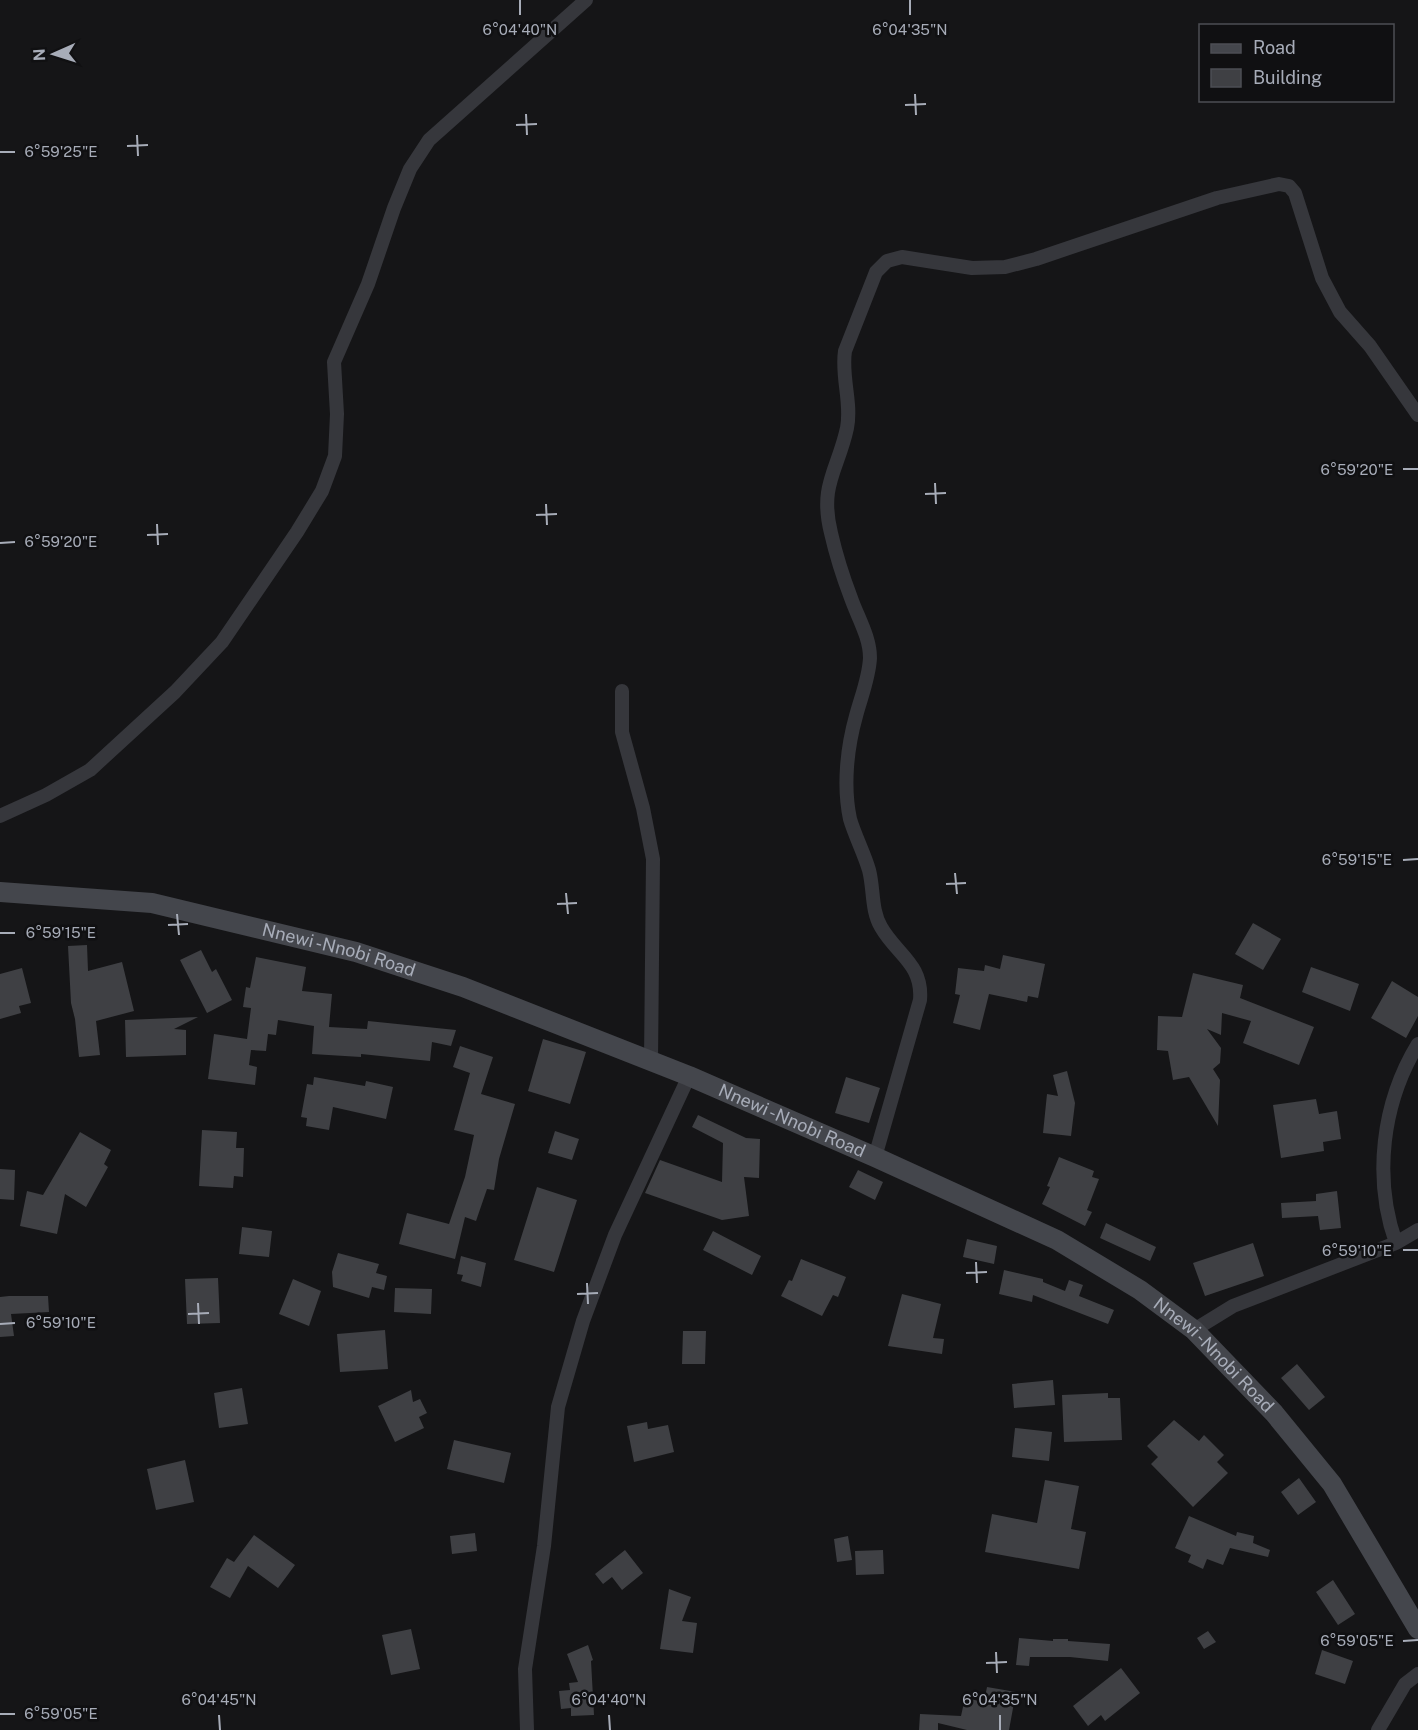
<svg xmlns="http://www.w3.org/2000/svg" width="1418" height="1730" font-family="'Public Sans',sans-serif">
<rect width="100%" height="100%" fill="#151517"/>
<path fill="#3f4044" d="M1253,923l28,16 -18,31 -28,-16z
M87,945l1,26 34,-9 12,49 -38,10 4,34 -21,2 -4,-38 -4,-16 -3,-57z
M201,950l11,22 4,-3 16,31 -25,13 -27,-53z
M1003,955l42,9 -7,34 -10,-2 -1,6 -38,-8 -9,36 -27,-7 7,-28 -5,-1 3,-26 26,3 1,-6 15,4z
M256,957l50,10 -4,24 30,3 -3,33 38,2 1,-8 88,9 -5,16 -19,-4 -2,19 -69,-7v3l-49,-3 2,-28 -36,-6 -2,15 -8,-1 -2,17 -15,-1 -2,15 8,2 -2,18 -47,-6 6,-45 33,5 4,-31 -8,-1 3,-20 4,1z
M1311,967l48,17 -9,27 -48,-19z
M22,968l9,35 -12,3 2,7 -21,6v-45z
M1193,973l50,12 -3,13 74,29 -15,38 -56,-22 8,-22 -29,-8 -1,22 -14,-6 14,19 -1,15 -7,6 7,11 -2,46 -29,-49 -16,3 -5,-29 -11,-1 1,-34 24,1z
M1392,981l26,16v19l-12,22 -35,-20z
M198,1017l-24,12 12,1v25l-60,2 -1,-37z
M543,1039l43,13 -16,52 -42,-13z
M460,1046l33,11 -12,37 34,10 -16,55 -5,31 -7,-1 -11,32 -11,-4 -10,42 -56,-15 8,-31 42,11 16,-47 9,-42 -20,-5 16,-57 -17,-6z
M1067,1071l8,32 -4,33 -28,-3 4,-39 11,2 -5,-21z
M314,1077l51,9 1,-5 27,6 -7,32 -53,-12 -4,23 -23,-4 1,-8 -6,-1 6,-33 6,1z
M846,1077l34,11 -11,35 -34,-10z
M1316,1099l3,15 18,-3 4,28 -18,3 1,9 -43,7 -8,-53z
M698,1115l48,23 14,1 -1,39 -15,-1 5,39 -27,4 -77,-27 15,-33 62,22 1,-39 -31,-16z
M202,1130l35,2 -1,16h8l-1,29 -9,-1 -1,12 -34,-2z
M555,1131l24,8 -7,21 -24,-7z
M80,1132l31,18 -7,14 4,3 -22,40 -21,-13 -8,40 -37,-8 7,-35 16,4z
M1059,1157l35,14 -2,6 7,2 -12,31 5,2 -7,14 -43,-22 8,-17 -3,-1z
M0,1169l15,1 -1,30 -14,-1z
M858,1170l25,12 -8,18 -26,-13z
M537,1187l40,13 -23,72 -40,-12z
M1337,1191l4,37 -21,2 -2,-14 -36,2 -1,-15 35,-2v-7z
M1106,1223l50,24 -6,14 -50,-23z
M242,1227l30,4 -3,26 -30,-3z
M713,1231l48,25 -9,19 -49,-25z
M967,1239l30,7 -3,18 -31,-7z
M1253,1243l11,33 -59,20 -12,-33z
M338,1253l41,11 -3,9 11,3 -3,14 -12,-3 -3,11 -36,-11 -1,-15z
M461,1256l25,7 -5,24 -20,-6 2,-6 -6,-1z
M801,1259l45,18 -8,20 -5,-2 -11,21 -41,-20 8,-16 3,1z
M1004,1270l39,9v3l22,9 4,-11 14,5 -4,11 35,14 -6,14 -75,-29 -1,7 -33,-8z
M218,1278l2,45 -33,1 -2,-45z
M293,1279l28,12 -12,35 -30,-12z
M395,1288l37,1 -1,25 -37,-2z
M902,1294l39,10 -8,34 11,1 -2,15 -54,-8z
M9,1296h39l1,16 -38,2 3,22 -14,1v-40z
M385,1330l3,39 -48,3 -3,-38z
M683,1331h23l-1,33h-23z
M1297,1364l28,33 -16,13 -28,-32z
M1053,1380l2,25 -41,3 -2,-24z
M242,1388l6,36 -29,4 -5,-35z
M411,1390l2,12 7,-3 7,14 -8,4 5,11 -29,14 -17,-36z
M1108,1393v5h12l2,42 -58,2 -2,-47z
M1174,1420l25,21 5,-6 20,20 -7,7 11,11 -35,34 -42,-43 7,-7 -11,-11z
M647,1422l1,7 20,-4 6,27 -40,10 -7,-36z
M1015,1428l37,4 -3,29 -37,-4z
M454,1440l57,13 -7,30 -57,-14z
M185,1460l9,42 -38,8 -9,-41z
M1299,1478l17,24 -18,13 -17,-23z
M1045,1480l34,6 -8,43 15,3 -7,37 -94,-17 7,-38 45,9z
M1189,1516l47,20 1,-4 17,4 -1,7 17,7 -2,7 -38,-9 -7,17 -16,-6 -4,10 -15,-7 3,-7 -16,-7z
M475,1533l2,18 -25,3 -2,-18z
M254,1535l41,30 -17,23 -30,-22 -18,32 -20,-11 17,-29 7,4z
M848,1536l4,24 -15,2 -3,-23z
M625,1550l18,23 -21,17 -10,-13 -9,7 -8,-10z
M883,1550l1,24 -28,1 -1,-24z
M1333,1580l22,34 -17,11 -22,-33z
M669,1589l22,8 -9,24 15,2 -4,30 -33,-4z
M411,1629l9,40 -29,6 -9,-40z
M1208,1631l8,11 -12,7 -7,-11z
M1019,1638l34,3v-2h15v2l42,3 -2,17 -38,-4h-40l-1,9 -13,-1z
M588,1645l5,15 -2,1 3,54 -23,1v-8l-10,1 -2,-18 11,-1 -1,-7 9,-1 -11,-28z
M1322,1650l31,11 -8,23 -30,-10z
M1121,1668l19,25 -35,28 -4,-6 -13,11 -15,-20z
M987,1687l29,5 -7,38h-42l-29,-7v7h-19l1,-16 41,2 4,-18 19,4z"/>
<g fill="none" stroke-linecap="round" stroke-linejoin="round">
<path stroke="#36373c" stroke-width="14" d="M622,691v41l21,76 10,51 -2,202
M0,816l46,-21 44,-25 85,-78 47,-50 75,-110 25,-41 13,-35 2,-42 -3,-52 34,-78 26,-76 16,-39 19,-29 157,-140
M875,1157l45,-157c3,-36 -23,-45 -39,-73 -10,-17 -7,-38 -12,-57 -5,-17 -14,-34 -19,-51 -7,-33 -3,-71 6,-103 5,-19 13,-38 14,-58 0,-21 -12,-40 -19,-60 -8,-21 -15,-43 -20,-65 -12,-48 7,-63 16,-105 5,-26 -6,-51 -2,-77l31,-79 11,-11 15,-4 70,11 33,-1 31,-8 181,-61 62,-14 10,2 6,7 27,85 18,34 30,34 48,69
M1396,1243c-23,-65 -14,-140 22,-199
M1194,1330l39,-24 163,-63 22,-13
M527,1730l-2,-61 19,-123 14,-139 25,-86 32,-86 74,-159
M1378,1730l27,-46 13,-10"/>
<path stroke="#44464c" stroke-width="20" id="s1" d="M0,892l152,11 204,49 107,35 226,89 186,81 182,83 83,50 54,40 80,83 58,71 86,145"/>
</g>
<path fill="none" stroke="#a7acb8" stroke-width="2" d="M520,0v15M910,0v15M915,94l1,21M905,105l21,-1M526,114l1,21M516,125l21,-1M137,135l1,21M127,146l21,-1M0,152h15M1403,469h15M935,483l1,21M925,494l21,-1M546,504l1,21M536,515l21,-1M157,524l1,21M147,535l21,-1M0,543l15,-1M1403,860l15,-1M955,873l2,21M946,884l20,-1M566,893l2,21M557,904l20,-1M177,914l2,21M168,925l20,-1M0,933h15M1403,1250h15M976,1262l1,21M966,1273l21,-1M587,1283l1,21M577,1294l21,-1M198,1303l1,21M188,1314l21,-1M0,1324l15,-1M1403,1641l15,-1M996,1652l1,21M986,1663l21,-1M0,1714h15M219,1715l1,15M609,1715l1,15M1000,1715v15"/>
<g text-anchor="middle" stroke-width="5" stroke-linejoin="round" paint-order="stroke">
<g font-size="18" fill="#a7acb8" stroke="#101012">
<text dy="6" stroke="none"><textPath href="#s1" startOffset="345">Nnewi -Nnobi Road</textPath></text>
<text dy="6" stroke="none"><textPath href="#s1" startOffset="830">Nnewi -Nnobi Road</textPath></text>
<text dy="6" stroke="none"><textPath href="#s1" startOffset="1316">Nnewi -Nnobi Road</textPath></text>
</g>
</g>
<g font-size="15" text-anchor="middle" fill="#a7acb8" stroke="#101012" stroke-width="5" stroke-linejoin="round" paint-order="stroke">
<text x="520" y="35">6°04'40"N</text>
<text x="910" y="35">6°04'35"N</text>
<text x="61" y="157">6°59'25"E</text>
<text x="1357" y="475">6°59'20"E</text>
<text x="61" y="547">6°59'20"E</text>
<text x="1357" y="865">6°59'15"E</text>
<text x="61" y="938">6°59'15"E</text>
<text x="1357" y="1256">6°59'10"E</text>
<text x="61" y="1328">6°59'10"E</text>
<text x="1357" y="1646">6°59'05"E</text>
<text x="219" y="1705">6°04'45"N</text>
<text x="609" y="1705">6°04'40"N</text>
<text x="1000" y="1705">6°04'35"N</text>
<text x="61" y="1719">6°59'05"E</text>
</g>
<rect x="1199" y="24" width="195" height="78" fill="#101012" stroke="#4c4e54" stroke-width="1.5"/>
<rect x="1211" y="44" width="30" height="9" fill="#44464c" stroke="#4c4e54" stroke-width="1.5"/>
<text x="1253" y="54" font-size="18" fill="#a7acb8">Road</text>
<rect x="1211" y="69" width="30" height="18" fill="#3f4044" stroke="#4c4e54" stroke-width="1.5"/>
<text x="1253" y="84" font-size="18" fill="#a7acb8">Building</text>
<g transform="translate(54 54) rotate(267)" stroke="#101012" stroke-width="4.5" paint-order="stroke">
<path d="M0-4.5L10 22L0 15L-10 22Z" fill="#a7acb8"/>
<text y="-9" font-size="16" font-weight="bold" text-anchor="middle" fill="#a7acb8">N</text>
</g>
</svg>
